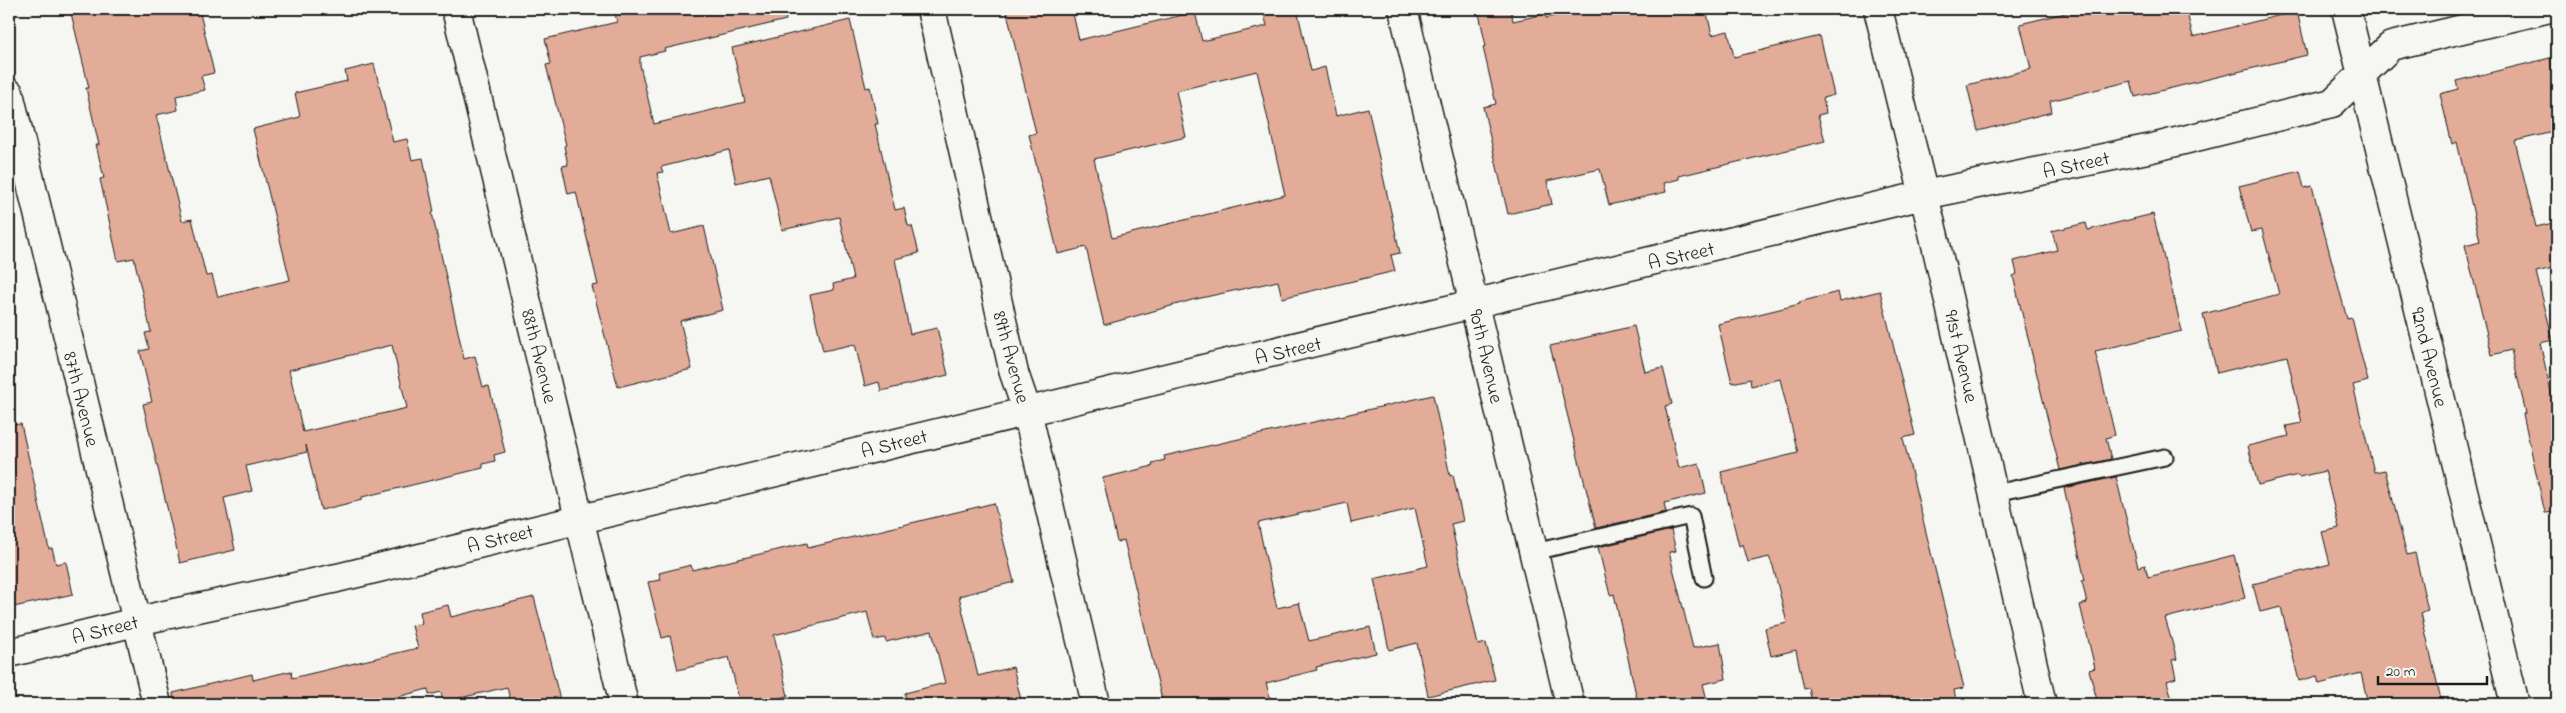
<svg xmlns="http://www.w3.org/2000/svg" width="2566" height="713" font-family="'Indie Flower',sans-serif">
<rect width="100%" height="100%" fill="#f6f6f2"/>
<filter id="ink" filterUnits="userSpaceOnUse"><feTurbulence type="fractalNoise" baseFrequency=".02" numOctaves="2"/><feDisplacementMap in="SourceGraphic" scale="10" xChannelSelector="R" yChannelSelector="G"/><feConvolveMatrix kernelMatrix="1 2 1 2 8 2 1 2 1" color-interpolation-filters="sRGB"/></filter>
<g filter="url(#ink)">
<path fill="#e3ac99" stroke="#1c1c1c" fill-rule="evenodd" d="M70,9h129l15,64 -13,3 4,14 -29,6 2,14 -22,5 26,106 10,-2 14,57 6,-1 6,22 72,-17 -37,-151 47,-12 -5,-24 52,-12 -2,-10 29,-7 19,78 14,-3 5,21 11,-2 11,54 -2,1 32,146 11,-3 8,31 6,-1 16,66 -11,3 1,6 -12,3v4l-121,29v3l-41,10 -15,-65 1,7 -61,14 6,25 -28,7 11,52 -55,13 -37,-159 9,-2 -12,-51 9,-2 -4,-16 6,-1 -17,-74 -16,3 -18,-82 4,-1 -8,-33h3l-13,-57h3zM392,345l15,63 -104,24 -14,-62z
M614,9h171l1,11 -122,29 1,2 -25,6v8l14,59 91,-22 -13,-54 118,-28 16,68 4,-1 8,37h-3l20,86 9,-2 4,18h4l7,27 -24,6 15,75 27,-6 11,47 -67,16 -2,-9 -14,4 -10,-42 -32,7 -13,-56 24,-5 -1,-6 20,-5 -14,-62 -57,13 -13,-55 -33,8 -7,-33 -68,17 2,5 -6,1 14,61 33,-8 19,84 -43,11 12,48 -74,18 -26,-101 6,-1 -22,-93 -8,2 -6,-28 6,-1 -4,-19 2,-1 -20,-80 5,-1 -6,-25 72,-17z
M1006,9h66l7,31 116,-28 7,29 65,-15 -4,-17h34l14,62 14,-4 11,49 32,-8 32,145 -9,2 4,16 -113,27 -4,-17 -86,19 -88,25 -18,-78 -28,7 -29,-119 7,-2zM1257,71l28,124 -173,43 -18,-79 92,-22 -10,-46z
M1478,9h33l2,12 32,-7 1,4 39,-9h121l6,26 16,-4 6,26 86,-21 14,59 -11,3 3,15 -8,2 7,26 -146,35v3l-15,4 2,9 -57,13 -9,-36 -53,12 5,23 -44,10 -25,-107 13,-3 -13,-57 3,-1z
M2082,9h104l7,28 104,-26 10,44 -172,42 -4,-16 -81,20 2,11 -74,19 -11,-46 64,-16 -11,-45z
M2550,58l2,8 5,-2v67l-42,10 21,86 21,-5v45l-21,5 17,68 -13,3 12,53 5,-1v117l-12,1 -22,-99 3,-1 -15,-63 -19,5 -27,-110 15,-4 -23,-99 -5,2 -12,-50 18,-5 -2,-8z
M2300,171l4,17 8,-2 35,133 5,-1 8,33 8,30 -15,4 21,87 11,-2 22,85 8,-2 13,58 -7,2 21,91h-74l-7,-31 -42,11 -2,-8 -18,5 -18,-74 -21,5 -7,-28 77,-20 -8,-32 17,-4 -14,-57 -26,6 -1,-2 -40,10 -10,-39 41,-10 -3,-10 16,-3 -15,-67 -70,17 -14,-59 76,-20 -17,-64 -11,2 -12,-46z
M2153,214l29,117 -87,20 20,84 -9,3 5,21 -51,11 -47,-194 4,-2 -3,-13 43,-11 -5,-19 34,-8 2,7z
M1880,291l35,144 -12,3 61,250 -10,2 3,14h-145l-3,-16 -5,1 -8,-39 -25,6 -6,-28 22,-5 -14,-57 -4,-9 -21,5 -5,-18 -4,2 -18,-74 77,-19 -18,-74 -29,7 -1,-7 -18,4 -14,-59 82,-20 -1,-2 39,-10 2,9z
M1634,326l11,46 18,-4 9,36 -7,2 14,62 20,-5 7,30 -42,10 2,9 -70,16 -46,-182z
M1433,395l17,81 3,-1 10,46 -12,3 27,121 8,-2 9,37 -67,16 -11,-53 -28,7 -15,-71 54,-13 -13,-58 -64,15 -4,-20 -89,20 19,85 22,-5 10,38 61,-14 6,26 -60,14 1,3 -51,13 6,21h-109l-39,-164 -7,2 -14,-64 50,-12 -1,-3 13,-3 -1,-4z
M21,424l28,125 3,-1 4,16 10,-2 7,32 -64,14v-183z
M2116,477l22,90 7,-2 3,12 86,-22 11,43 -80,20 12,41 -5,1 4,18 -9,3 6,23h-75l-9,-34 6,-2 -15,-63 7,-2 -5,-22 3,-1 -21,-92z
M994,503l20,79 -55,14 19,80 35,-9 9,37h-116l-1,-11 40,-10 -13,-52 -46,11 -1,-4 -11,2 -7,-28 -93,23 14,61 -35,8h-13l-11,-47 -51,13 -8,-34 -8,2 -14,-56 13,-2 -2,-7 32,-8 1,5 115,-27 1,5z
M1671,530l5,21 -7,1 24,96 27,-5 6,36 -23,5 5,20h-70l-24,-110 -4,1 -12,-48z
M534,597l27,107h-50l-4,-17 -64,15 -2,-10 -12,3 -1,-6 -58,15h-196l-1,-11 79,-19 1,6 38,-9 1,7 126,-30 -6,-22 10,-2 -2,-12 28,-7 3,12z"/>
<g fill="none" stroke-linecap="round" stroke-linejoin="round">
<g stroke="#1c1c1c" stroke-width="19">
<path id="service" d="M1995,493l170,-36
M1534,552l157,-36 13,62"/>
</g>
<g stroke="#1c1c1c" stroke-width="31">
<path id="minor" d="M456,9l168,695
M931,9l83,364 13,38 69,293
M1403,9l167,695
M1878,9l55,223 109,472
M2346,9l169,695
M9,93l148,611
M9,653l147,-36 181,-39 1587,-383 228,-47 180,-45 59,-57 155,-37"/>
</g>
<use href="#service" stroke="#f6f6f2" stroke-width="15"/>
<use href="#minor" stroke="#f6f6f2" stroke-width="28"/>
</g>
</g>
<g text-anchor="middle" stroke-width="4" stroke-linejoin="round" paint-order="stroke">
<g font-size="20" fill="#1c1c1c" stroke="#f6f6f2">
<text transform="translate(2076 164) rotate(-12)" y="7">A Street</text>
<text transform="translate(1681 255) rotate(-13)" y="7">A Street</text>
<text transform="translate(1288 350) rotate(-13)" y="7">A Street</text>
<text transform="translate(540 356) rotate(76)" y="7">88th Avenue</text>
<text transform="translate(1487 356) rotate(77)" y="7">90th Avenue</text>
<text transform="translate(1962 356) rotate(77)" y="7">91st Avenue</text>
<text transform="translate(1012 357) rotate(75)" y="7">89th Avenue</text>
<text transform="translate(2430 357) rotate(76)" y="7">92nd Avenue</text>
<text transform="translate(82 399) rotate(76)" y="7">87th Avenue</text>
<text transform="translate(894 443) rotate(-14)" y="7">A Street</text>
<text transform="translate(500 538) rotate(-14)" y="7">A Street</text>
<text transform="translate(105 629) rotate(-14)" y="7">A Street</text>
</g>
</g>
<rect width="2566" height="713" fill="none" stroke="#f6f6f2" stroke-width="30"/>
<rect x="15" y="15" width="2536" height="683" fill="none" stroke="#1c1c1c" stroke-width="2" filter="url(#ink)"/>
<path d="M2378 676v8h109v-8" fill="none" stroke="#1c1c1c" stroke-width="2.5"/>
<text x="2386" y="676" font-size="15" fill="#1c1c1c" stroke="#f6f6f2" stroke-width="4" paint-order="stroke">20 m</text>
</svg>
